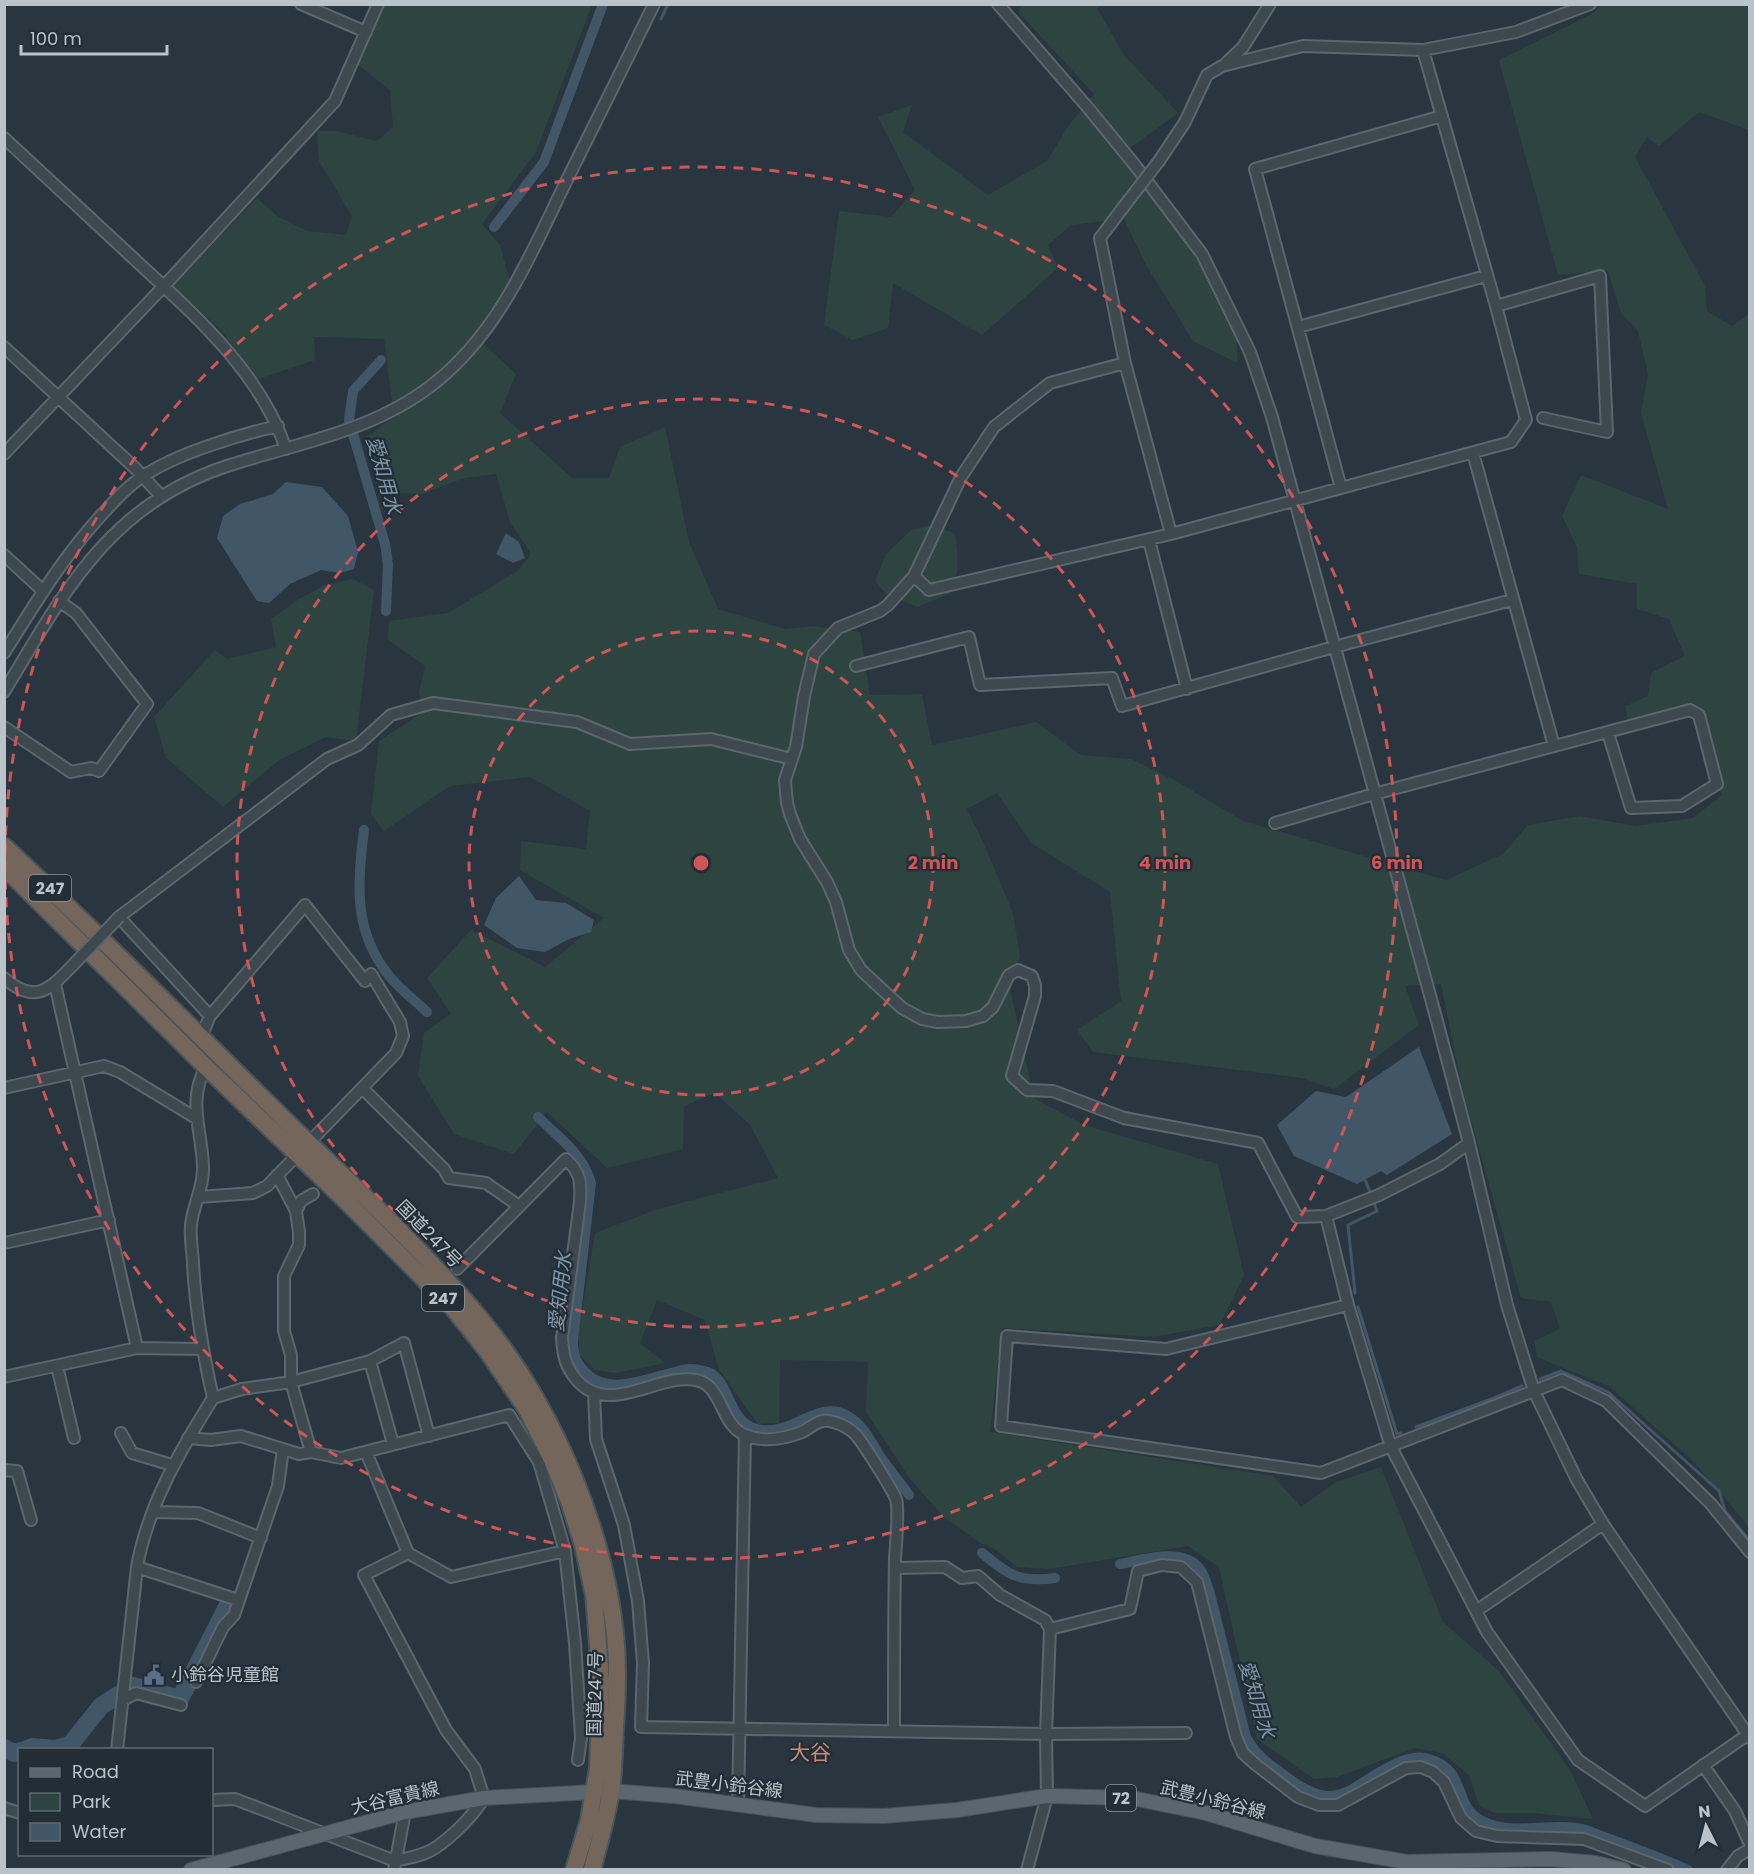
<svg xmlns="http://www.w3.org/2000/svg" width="1754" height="1874" font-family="Poppins,'Noto Sans JP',sans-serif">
<rect width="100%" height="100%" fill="#29363f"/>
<path fill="#2e4441" d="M383,5h209l-56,147 -54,72 18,21 10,36 -36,54 42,39 -16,39 72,65h37l11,-31 45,-20 24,115 29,67 67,20 28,-3 47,6 10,63 52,-1 10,51 104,-23 45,33 50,4 45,22 67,40 203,59 57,-26 25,-29 52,-9 56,10 57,-8 29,-23 -25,-88 -69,14 -3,-15 23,-10 3,-23 34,-17 -16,-37 -32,-10v-25l-58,-10 -2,-27 -15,-31 19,-41 87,34 -27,-96 7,-39 -10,-43 -17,-18 -13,-42 -50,4 -59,-215 93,-46 10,-9h147v125l-50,-18 -40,34 -12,-9 -12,20 70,129 2,25 25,15 17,-12v1213l-54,-64 -85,-76 -73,-30 -3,-16 26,-12 -9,-27 -30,-4 -58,-206 -22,-108 -36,2 14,39 -85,64 -32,-11 -209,-26 -16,-22 44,-29 -11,-109 -79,-49 -34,-50 -30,16 17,35 29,69 7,44 -10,31 24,110 50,27 134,39 26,111 -24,50 -67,12 -151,-9 -12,104 283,44 28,31 33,-24 47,-16 62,155 56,49 71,99 23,49 -59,-6h-39l-16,-8 -10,-30 -27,-22 -27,-5 -78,29 -23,2 -57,-40 -38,-172 -31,-21 -139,23 -32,-2 -22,-18 -13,-5 -37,-26 -35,-39 -44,-67 2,-50 -88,-2 -1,63 -21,1 -39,-54 -14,-50 -48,-20 -17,43 25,20 -49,10 -22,-3 -15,-16v-24l16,-97 63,-24 120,-31 -28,-53 -35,-32 -31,13 -1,43 -76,19 -60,-56 -33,42 -60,-20 -36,-58 6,-43 27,-19 -24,-36 44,-48 74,37 59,-49 -84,-48 1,-29 65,8 4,-38 -60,-34 -80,9 -66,45 -13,-17 8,-73 44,-29 -4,-20 6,-26 -37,-26 1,-19 59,-8 71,-43 12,-16 -21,-32 -14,-48 -32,4 -42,16 -39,-1 -17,-56 28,-20 -10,-78 -70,-2 1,23 -57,19 -37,-49 -48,-44 84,-88 20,18 30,15 39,4 6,-19 -33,-55 -2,-30h19l41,10 16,-14 -3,-37 -33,-26z
M1021,5h81l-5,3 27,47 54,58 -59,43 71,90 47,91v26l-44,-22 -47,-76 -22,-46 -53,6 -23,20 10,23 -76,67 -89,-52 -5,45 -35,12 -29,-15 15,-114 52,6 24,-27 -37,-73 34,-12 -9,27 85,63 59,-34 22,-36 25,-31 -75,-81z
M934,525l21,9c4,28 5,34 -6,60l-32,13 -31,-13 -11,-13 11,-27 25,-24z
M353,579l21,11 -18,151 -30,-4 -47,23 -56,47 -57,-49 -12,-41 61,-67 12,9 49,-12 -5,-28 28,-20 26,-14z"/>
<path fill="#415767" d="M286,482l36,5 26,29 10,36 -4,17 -14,4 -19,-3 -31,14 -21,19 -12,-2 -40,-63 6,-22 17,-12 33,-10z
M506,533l13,9 6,16 -12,5 -17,-9z
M519,876l17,24 30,3 28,17 -3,12 -22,7 -24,13 -28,-4 -33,-23 12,-27z
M1419,1047l33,87 -65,41 -6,-4 -24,13 -63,-28 -17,-31 39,-34 30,6z"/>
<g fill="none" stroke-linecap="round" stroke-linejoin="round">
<path stroke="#415767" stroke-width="3" d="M661,19l7,-15
M1365,1180l6,14
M1355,1293l-7,-68 29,-14 -3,-8
M1358,1307l39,127 4,-1
M1540,1379l21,-8 47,21 111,99 6,20 25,30
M1416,1427l78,-29 28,-12"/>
<path stroke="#415767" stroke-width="10" d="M494,227l50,-65 59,-158
M381,360l-28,31 -4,29 36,124 3,20 -2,47
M364,830c-7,53 -11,102 26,147 11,13 24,23 37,35
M538,1117c20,20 46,38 53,66l-18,158c0,14 3,22 13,32 22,23 59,6 86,0 6,-2 12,-4 18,-4 5,0 18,2 22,5 18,12 18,49 45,55 35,9 60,-31 91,-13 17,10 23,27 34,43 9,12 18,24 27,36
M982,1553c27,22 37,30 73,25
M1120,1564c22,-4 62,-17 79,4 6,7 8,17 11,26l36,143c11,20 21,25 38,38 58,45 65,7 118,-14 8,-3 18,-5 27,-2 39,11 23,47 53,62 28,15 65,2 95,7 10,1 21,7 30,10 27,10 54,20 81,32"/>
<path stroke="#415767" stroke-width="18" d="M130,1691l3,-5 47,13 48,-94
M4,1748l10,5 6,-2
M25,1750l7,-3 23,2 15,-4 31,-39 17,-11"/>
<g stroke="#5b666d" stroke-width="14">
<path id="minor" d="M301,4l65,28
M998,4l91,105 45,55 68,90 48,98 22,65 165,604 32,122 38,162 27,86 43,89 26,44 147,214
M1225,64l18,-17 27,-43
M4,138c43,40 85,79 127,118 60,56 128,113 155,193
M1159,161l26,-39 22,-47 15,-9 81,-20 120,4 93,-18 74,-28
M1128,201l-28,37 25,125 46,171
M1496,306l104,-30 7,156 -64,-14
M1298,327l188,-51
M4,347l131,121 26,28
M1125,363l-75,20 -56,44 -33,50 -47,99 -26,29 -8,6 -42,17 -24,26 -10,42 -8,51 -11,33 2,23 3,11 10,25 27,43 9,20 13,48 12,20 41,38 20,11 16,3 28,-1 17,-5 10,-9 16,-32 9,-5 14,6 3,9v11l-23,80 15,14 26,1 71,27 134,25 39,74 29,-1 53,-21 61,-31 29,-21
M1473,453l81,293
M4,454l160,-168 171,-185 43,-97
M1341,488l-86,-319 187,-53
M1149,540l38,149
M4,555l39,36
M914,576l15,14 242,-56 340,-92 15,-22 -30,-114 -73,-256
M4,653c33,-52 61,-100 104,-145 10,-11 21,-23 34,-31 33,-23 96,-42 136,-51
M856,666l113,-29 11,48 132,-7 10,28 212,-59 178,-47
M4,692c60,-100 106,-189 226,-227 69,-22 143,-34 202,-80 65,-50 96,-125 131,-197 30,-61 61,-122 91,-184
M4,727l67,45 20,-4 8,3 48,-67 -71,-91 -17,-12
M1275,823l99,-29 316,-84 9,5 18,69 -35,22 -51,2 -23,-75
M4,978c31,27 45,12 69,-13
M55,984l82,364
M210,1016l-91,-99 208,-158 31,-14 33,-30 42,-12 144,19 53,22 81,-5 81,20
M206,1067c-19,32 -4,65 -3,99 1,21 -10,39 -12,59 -1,11 1,25 2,37 2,46 10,91 20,136
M4,1088l100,-22 16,6 76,46
M362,1088l82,81 5,9 37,5 33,23
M277,1175l19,36
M199,1197l54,-4 14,-7 129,-133 7,-17 -3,-14 -29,-48 -6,7 -60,-76 -95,111 -9,21
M1326,1216l22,89 43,142 96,185 91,128 67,46 105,-73
M4,1243l105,-23
M457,1269l109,-110c15,14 15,23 14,43l-18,136c1,16 3,28 14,41 32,39 81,-6 120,1 27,5 24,45 49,55 19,8 39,4 57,-3 6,-3 13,-9 20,-11 10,-2 26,6 33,13 7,7 37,55 41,65 3,10 0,47 -1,59 -1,57 -1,115 -1,172
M1348,1305l-182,44 -159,-13 -6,90 320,47 241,-93 44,21 105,103 39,48
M370,1361l23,83
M57,1366l17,72
M4,1377l133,-29 65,1
M594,1393l2,46 28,86 14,76 5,62 -2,64 405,7 140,-1
M121,1433l11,20 40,12
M188,1438l23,2 30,-4 58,18 12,-2 30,6 168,-43 30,47 26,89 10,92 6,95 -3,22
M311,1452l-20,-70v-27l-7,-24v-55l15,-31v-13l-3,-21 5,-10 12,-7
M366,1452l42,101 43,24 114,-26
M4,1470l13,1 14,49
M153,1512l45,1 63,25
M137,1567l101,33
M895,1568l50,-1 17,11 16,-2 22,19 45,25 5,9 -4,105 1,62 -20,74
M1476,1611l127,-87
M1050,1629l80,-20 8,-38 24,-6 19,2 16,15 39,155 7,16 12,11 43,33 21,8h19l68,-37 15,-1 12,5 11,10 17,36 15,13 21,5 87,3 84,31
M196,1682l27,-55 11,-12 44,-129 5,-37
M123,1700l13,-7 45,12
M117,1750l20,-183c11,-62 43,-116 76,-169l29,-9 49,-7 79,-21 34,-18 25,93
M1703,1765l32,46 15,33
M212,1800l23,-1 160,62c13,-3 28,-5 40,-13 18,-12 37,-31 49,-50l-9,-29 -29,-39 -82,-155 44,-22
M738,1805l7,-370
M4,1808l16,5
M394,1870l11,-58
M1727,1870l11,-14 12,-7"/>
</g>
<g stroke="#475159" stroke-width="16">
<path id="major" d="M191,1870l214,-58 79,-14 127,-7 63,5 142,19 68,1 73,-6 90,-14 85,2 74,15 109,33 92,16 143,-3 46,4 28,7"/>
</g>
<g stroke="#48535a" stroke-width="20">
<path id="highway" d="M4,846c97,90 190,185 285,278 66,64 135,126 194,198 70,85 124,212 133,323 2,27 1,54 -1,82 -1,21 -1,42 -4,63 -4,27 -12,53 -19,80
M4,867l202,200 137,131 110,110 35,44 38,56 26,52 17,41 14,44 11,50 7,86 -3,87 -9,52 -15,50"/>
</g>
<use href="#minor" stroke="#3d484f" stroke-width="10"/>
<use href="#major" stroke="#5b676f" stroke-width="14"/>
<use href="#highway" stroke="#74665b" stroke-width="16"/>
<g stroke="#5b666d" stroke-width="14" stroke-linecap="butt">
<path id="minor-bridge" d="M1128,201l31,-40
M73,965l46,-48"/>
</g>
<use href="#minor-bridge" stroke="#3d484f" stroke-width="10"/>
</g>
<g fill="none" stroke="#ce5659" stroke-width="3" stroke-dasharray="10 8">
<circle cx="701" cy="863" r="232"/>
<circle cx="701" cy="863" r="464"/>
<circle cx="701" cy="863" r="696"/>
</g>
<defs>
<g id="civic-bare" transform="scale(1.62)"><path d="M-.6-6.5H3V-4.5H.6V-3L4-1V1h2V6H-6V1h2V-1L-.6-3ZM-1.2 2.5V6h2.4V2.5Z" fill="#5c6f8a" stroke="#222d35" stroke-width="2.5" paint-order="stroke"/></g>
</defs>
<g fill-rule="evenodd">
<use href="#civic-bare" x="154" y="1675"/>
</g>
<g text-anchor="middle" stroke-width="4.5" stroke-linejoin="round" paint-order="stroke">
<g fill="#222d35" stroke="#8c969d" stroke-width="1.5">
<rect x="29" y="875" width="42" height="26" rx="4.5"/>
<rect x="422" y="1285" width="42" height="26" rx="4.5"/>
<rect x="1106" y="1785" width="30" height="26" rx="4.5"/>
</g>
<g font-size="16" font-weight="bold" fill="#bac3ca">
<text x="50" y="894">247</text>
<text x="443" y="1304">247</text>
<text x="1121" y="1804">72</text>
</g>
<g font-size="18" fill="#bac3ca" stroke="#222d35">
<text transform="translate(429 1234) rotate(46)" y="6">国道247号</text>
<text transform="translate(595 1694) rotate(-89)" y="6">国道247号</text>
<text transform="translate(729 1785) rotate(7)" y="6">武豊小鈴谷線</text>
<text transform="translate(395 1798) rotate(-13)" y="6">大谷富貴線</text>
<text transform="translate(1213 1800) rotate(14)" y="6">武豊小鈴谷線</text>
</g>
<g font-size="18" fill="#bac3ca" stroke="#222d35" text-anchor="start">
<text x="171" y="1681">小鈴谷児童館</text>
</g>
<g font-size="20" font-style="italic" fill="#7e97aa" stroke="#222d35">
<text transform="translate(384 475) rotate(74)" y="7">愛知用水</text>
<text transform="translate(560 1292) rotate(-84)" y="7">愛知用水</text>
<text transform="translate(1257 1699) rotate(73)" y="7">愛知用水</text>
</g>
<g font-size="21" fill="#cb8a73" stroke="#222d35">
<text x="810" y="1760">大谷</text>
</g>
</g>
<circle cx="701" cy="863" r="9" fill="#ce5659" stroke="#222d35" stroke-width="3"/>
<g font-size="18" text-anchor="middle" font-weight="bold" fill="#ce5659" stroke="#222d35" stroke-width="4.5" stroke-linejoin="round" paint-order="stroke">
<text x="933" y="869">2 min</text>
<text x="1165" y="869">4 min</text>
<text x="1397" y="869">6 min</text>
</g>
<rect width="1754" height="1874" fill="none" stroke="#bac3ca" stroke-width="12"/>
<rect x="18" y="1748" width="195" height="108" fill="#222d35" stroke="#5f6971" stroke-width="1.5"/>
<rect x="30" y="1768" width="30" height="9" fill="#5b676f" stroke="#5f6971" stroke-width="1.5"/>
<text x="72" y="1778" font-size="18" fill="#bac3ca">Road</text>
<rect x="30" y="1793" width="30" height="18" fill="#2e4441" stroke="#5f6971" stroke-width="1.5"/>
<text x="72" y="1808" font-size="18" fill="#bac3ca">Park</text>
<rect x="30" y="1823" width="30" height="18" fill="#415767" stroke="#5f6971" stroke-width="1.5"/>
<text x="72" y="1838" font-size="18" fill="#bac3ca">Water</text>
<g transform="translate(1706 1826) rotate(354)" stroke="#222d35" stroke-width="4.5" paint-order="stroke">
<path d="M0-4.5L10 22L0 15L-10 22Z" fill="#bac3ca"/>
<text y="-9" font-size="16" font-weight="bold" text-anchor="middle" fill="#bac3ca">N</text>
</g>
<path d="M21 45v9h146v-9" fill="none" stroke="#bac3ca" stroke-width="3"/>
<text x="30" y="45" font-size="18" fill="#bac3ca" stroke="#222d35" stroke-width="4.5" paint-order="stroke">100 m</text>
</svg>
